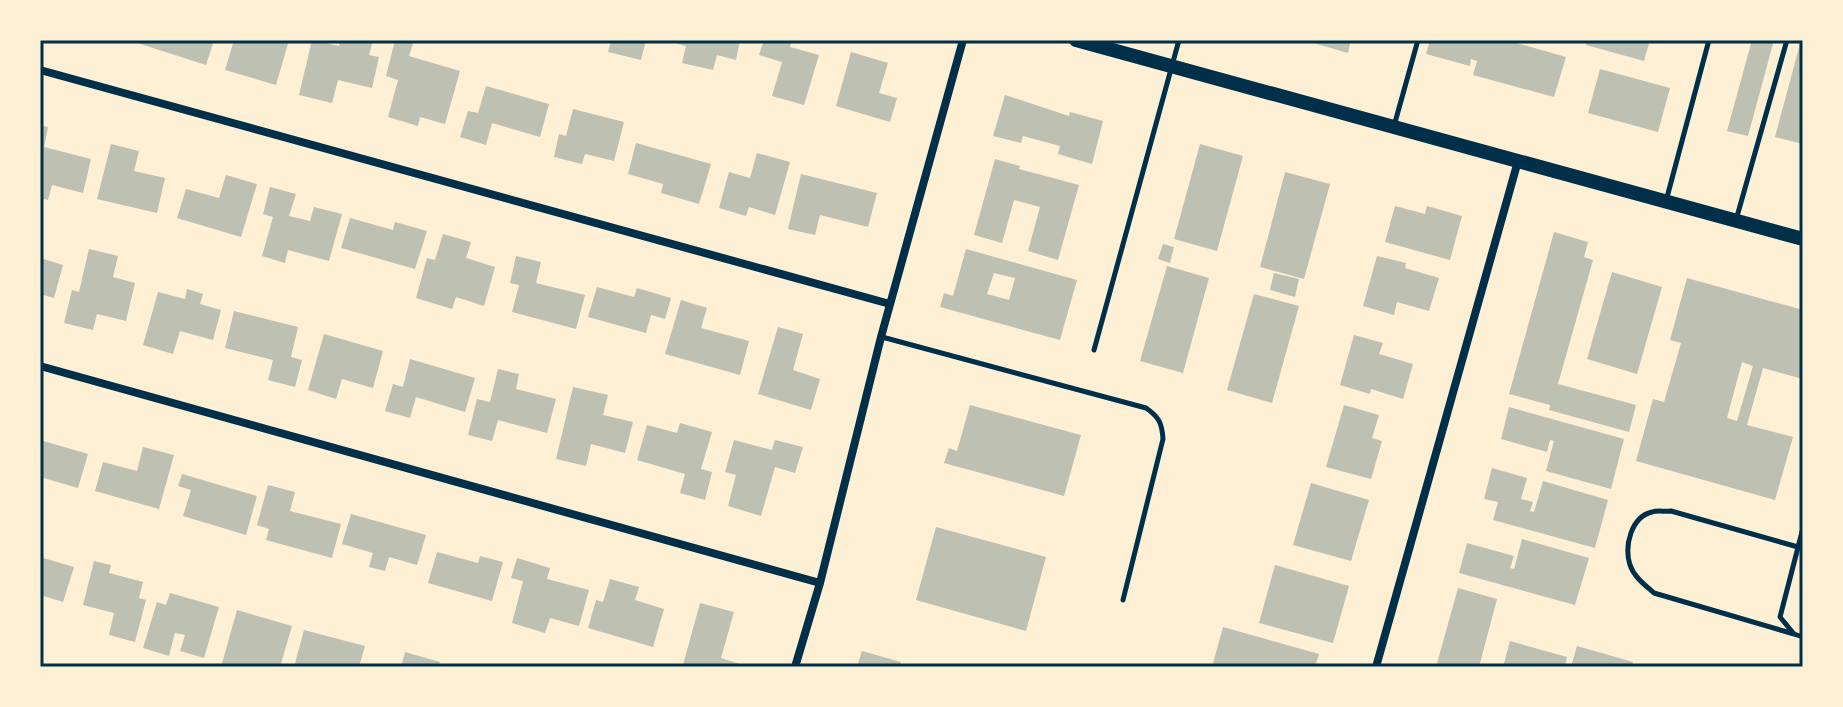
<svg xmlns="http://www.w3.org/2000/svg" width="1843" height="707" font-family="'PT Sans',sans-serif">
<rect width="100%" height="100%" fill="#fdf0d5"/>
<path fill="#bec0b2" fill-rule="evenodd" d="M128,40h86l-8,25z
M234,40h55l-13,45 -51,-15z
M312,40l27,6 1,-6h33l-4,15 10,2 -7,31 -34,-8 -6,23 -33,-8z
M395,40h19l-5,16 51,15 -15,53 -25,-7 -2,9 -30,-9 10,-37 -12,-4z
M611,40h35l-5,20 -33,-8z
M664,40h76l-4,20 -19,-5 -4,15 -31,-7 4,-17z
M764,40h28l-2,7 29,8 -15,50 -32,-9 10,-34 -23,-7z
M1303,40h48l-3,13z
M1430,40h47l5,2 1,-2h23l60,17 -12,40 -81,-22 4,-14 -6,-2 -1,7 -44,-12z
M1587,40h63l-6,21 -58,-16z
M1752,40h22l-26,96 -21,-5z
M1801,40h2v104l-28,-7z
M851,52l37,11 -9,30 18,5 -7,24 -54,-16z
M1600,69l70,19 -12,44 -70,-19z
M486,86l63,18 -9,33 -48,-14 -6,22 -26,-8 8,-26 10,2z
M1005,95l64,21 1,-4 33,9 -11,43 -34,-10 2,-8 -37,-10 -2,7 -28,-7z
M573,109l51,13 -10,39 -29,-7 -3,10 -28,-7 5,-23 7,2z
M40,125l8,2 -4,20 47,12 -8,34 -31,-8 -4,15 -8,-2z
M636,143l75,21 -12,40 -38,-11 2,-9 -35,-10z
M111,144l28,7 -5,20 31,7 -8,35 -60,-14z
M1200,144l43,12 -26,95 -43,-12z
M757,153l33,9 -15,53 -26,-8 -3,9 -27,-8 10,-36 21,6z
M995,159l25,7 -1,3 60,16 -21,75 -30,-9 12,-44 -26,-7 -12,43 -28,-8z
M1285,172l45,12 -26,95 -44,-12z
M801,174l76,19 -9,34 -48,-12 -5,20 -27,-6z
M226,175l31,9 -16,53 -64,-19 9,-29 33,9z
M270,187l26,7 -7,22 21,5 4,-14 28,7 -13,47 -41,-11 -3,13 -23,-7 11,-39 -10,-3z
M1395,206l30,8 2,-8 35,10 -12,44 -65,-18z
M350,218l43,12 2,-8 32,9 -12,38 -74,-21z
M1554,232l34,10 -4,15 9,3 -35,124 78,21 -7,27 -80,-22 1,-5 -41,-11z
M443,234l28,8 -5,16 29,9 -11,39 -28,-9 -4,12 -36,-11 11,-40 8,2z
M1163,244l11,3 -4,16 -12,-4z
M89,249l29,7 -5,21 22,6 -9,38 -29,-7 -4,16 -29,-7 8,-33 7,2z
M966,249l111,31 -17,60 -120,-33 4,-14 9,3zM994,273l21,5 -6,22 -22,-6z
M516,256l25,6 -5,21 49,12 -9,34 -64,-17 7,-27 -9,-2z
M1377,256l29,7 -1,5 34,10 -10,33 -32,-9 -3,13 -31,-9z
M40,258l23,7 -9,33 -14,-4z
M1167,266l42,12 -26,95 -43,-12z
M1612,272l50,15 -25,87 -50,-15z
M1274,273l25,6 -4,18 -25,-7z
M1687,278l116,32v69l-40,-11 -16,57 46,12 -18,63 -139,-39 17,-62 11,3 17,-59 -11,-3zM1742,362l11,4 -16,55 -10,-3z
M597,287l37,10 3,-9 34,10 -6,21 -14,-4 -5,18 -58,-16z
M187,289l16,5 -3,10 21,6 -8,30 -33,-9 -7,23 -30,-9 15,-53 27,7z
M1254,294l45,12 -27,97 -45,-13z
M681,300l26,8 -6,20 48,13 -9,34 -75,-21z
M234,311l64,16 -7,30 11,3 -7,27 -27,-7 5,-20 -48,-12z
M778,327l25,7 -10,36 27,9 -9,31 -53,-16z
M324,334l59,17 -10,37 -31,-9 -6,20 -28,-9z
M1354,335l29,8 -4,11 34,10 -10,35 -32,-10 -1,5 -30,-9z
M410,359l65,19 -10,34 -49,-15 -6,21 -25,-7 8,-27 10,3z
M498,369l21,5 -3,15 40,10 -9,34 -49,-13 -6,21 -24,-6 9,-36 13,3z
M573,387l35,8 -5,20 30,7 -8,31 -34,-9 -5,22 -30,-7z
M970,405l111,30 -17,61 -120,-33 5,-15 8,3z
M1344,405l35,10 -7,23 10,3 -11,38 -45,-12z
M1509,407l115,32 -13,50 -65,-18 8,-30 -4,-1 -3,12 -46,-13z
M680,423l32,9 -11,37 11,3 -7,28 -25,-7 5,-19 -48,-14 10,-35 30,8z
M40,440l48,14 -10,34 -38,-11z
M734,440l38,10 3,-10 28,7 -8,26 -20,-6 -14,49 -33,-10 8,-31 -11,-3z
M143,447l31,8 -15,54 -64,-18 8,-29 34,9z
M1492,468l35,10 -6,21 12,3 -3,9 4,1 9,-31 65,19 -13,48 -102,-28 5,-18 -14,-3z
M182,474l75,22 -11,39 -63,-19 8,-26 -13,-4z
M1311,483l58,17 -18,61 -58,-16z
M268,485l27,7 -5,19 51,13 -9,34 -66,-18 3,-11 -12,-4z
M351,514l75,21 -9,30 -28,-8 -4,14 -16,-4 4,-14 -31,-9z
M936,527l110,30 -20,74 -110,-31z
M1522,539l67,19 -14,47 -116,-32 8,-30 47,13 -4,12 4,1z
M437,552l41,11 2,-7 23,6 -11,39 -64,-18z
M40,557l34,10 -11,35 -23,-7z
M517,558l33,10 -3,11 42,11 -10,36 -29,-8 -5,15 -33,-10 11,-42 -12,-3z
M94,561l17,4 -2,8 34,9 -4,16 7,2 -11,42 -26,-7 5,-22 -31,-8z
M1275,565l74,21 -16,57 -74,-20z
M610,579l29,8 -4,13 29,9 -11,38 -65,-19 8,-28 7,2z
M1458,588l39,11 -18,68h-43z
M170,593l49,14 -15,51 -24,-7 5,-16 -10,-2 -6,23 -26,-8 14,-46 9,3z
M700,603l34,9 -13,46 22,7 -1,2 -59,-2z
M237,610l55,16 -12,41h-59z
M1223,627l96,27 -4,13h-103z
M304,630l61,16 -6,21h-65z
M1510,641l57,16 -2,10h-62z
M1577,646l56,16 -2,5h-60z
M862,651l39,11 -2,5h-42z
M405,652l35,10 -2,5h-37z"/>
<g fill="none" stroke-linecap="round" stroke-linejoin="round">
<path stroke="#003049" stroke-width="5" d="M1394,126l24,-86
M1666,201l43,-161
M1736,220l51,-180
M882,337l264,71c13,9 16,15 17,31l-40,161
M1094,350l85,-310
M1803,528l-23,89 14,17 9,3
M1794,634l-140,-41c-9,-8 -20,-16 -24,-28 -6,-19 1,-48 22,-53 6,-2 13,0 19,-1l127,36"/>
<path stroke="#003049" stroke-width="8" d="M40,70l850,234
M40,366l780,217
M795,667l25,-84 61,-246 82,-297
M1376,667l142,-506"/>
<path stroke="#003049" stroke-width="14" d="M1076,40l727,199"/>
</g>
<rect width="1843" height="707" fill="none" stroke="#fdf0d5" stroke-width="84"/>
<rect x="42" y="42" width="1759" height="623" fill="none" stroke="#003049" stroke-width="3"/>
</svg>
